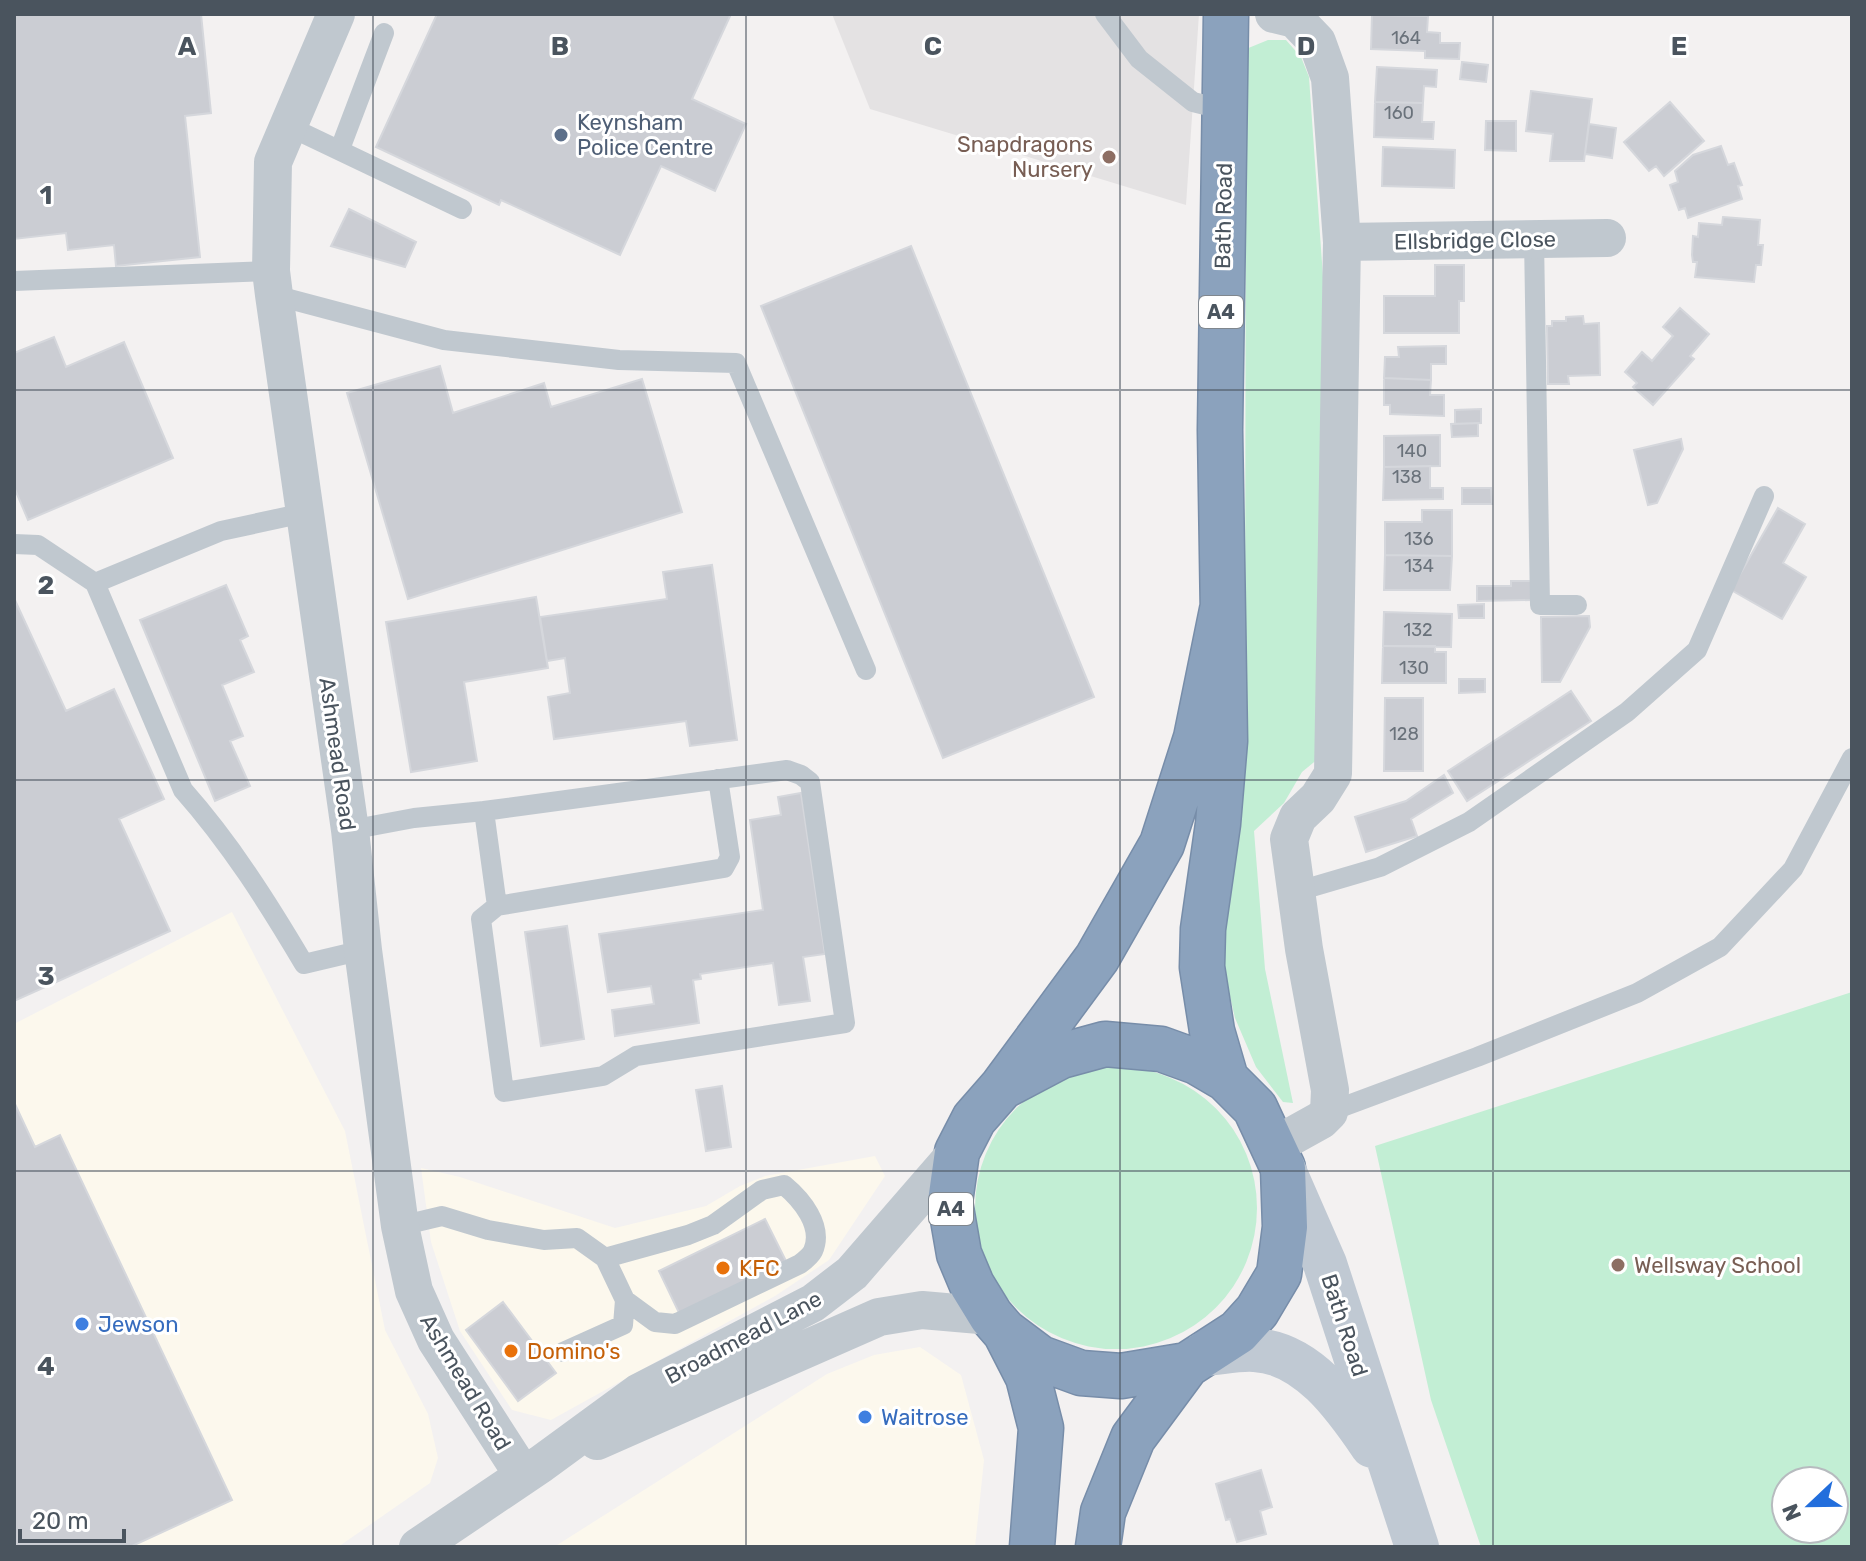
<svg xmlns="http://www.w3.org/2000/svg" width="1866" height="1561" font-family="Rubik,sans-serif">
<rect width="100%" height="100%" fill="#f3f1f1"/>
<path fill="#fcf8ed" d="M232,912l113,219 40,199 43,84 10,44 -8,25 -92,64h-324v-523z
M875,1156l10,20 -56,84 -54,36 -224,124 -39,-10 -52,-79 -29,-89 -10,-74 39,9 155,51 91,-22 34,-20 25,-10z
M920,1347l41,28 23,85 -9,87h-421l273,-173 47,-19z"/>
<path fill="#e4e2e3" d="M832,14h367l-13,191 -316,-96z"/>
<path fill="#c2eed4" fill-rule="evenodd" d="M1268,40h18l15,17 8,20 14,200 -4,481 -17,14 -18,31 -30,28 11,138 28,134 -10,-1 -27,-35 -21,-49 -9,-39 -5,-42 24,-226 1,-662z
M1852,992v555h-371l-50,-147 -56,-254zM1786,1481h48v48h-48z
M975 1208a141 141 0 1 1 282 0a141 141 0 1 1-282 0Z"/>
<path fill="#cbcdd3" stroke="#d5d7dc" stroke-width="2" d="M14,14h187l10,99 -26,3 15,141 -84,9 -2,-21 -46,5 -2,-17 -52,6z
M437,14h294l-39,85 54,25 -31,67 -54,-25 -41,89 -119,-55 -2,5 -123,-58z
M1372,15l56,1 -1,16 13,1v10h20l-1,16 -34,-1v-7l-54,-2z
M1462,62l26,3 -2,17 -26,-3z
M1377,67l60,3 -1,17 -12,-1 -1,17 -48,-1z
M1531,91l61,8 -8,62h-34l3,-27 -27,-3z
M1375,102l48,1 -1,19h12l-1,17 -59,-2z
M1670,102l34,39 -40,35 -8,-10 -7,5 -25,-29z
M1486,121h30v30l-31,-1z
M1589,124l27,4 -4,30 -27,-4z
M1721,146l7,19 6,-2 8,22 -4,1 4,13 -54,19 -3,-10 -6,2 -9,-25 8,-3 -3,-11 18,-16z
M1383,147l72,3 -1,38 -72,-2z
M349,209l67,33 -11,25 -74,-21z
M1723,217l37,3 -2,25h5l-2,20h-5l-2,17 -59,-5 2,-15h-4l-1,-7 1,-19 5,1 1,-14 23,2z
M911,246l183,451 -151,61 -182,-452z
M1435,265h29v36h-5v32h-75v-37h51z
M1680,308l29,26 -19,22 4,3 -41,46 -20,-18 4,-4 -12,-11 17,-20 10,9 21,-25 -10,-9z
M1583,316l1,8 15,-1 1,52 -32,1 1,8h-21l-1,-58h5v-5h14v-4z
M54,337l12,30 58,-25 49,116 -145,62 -14,-33v-134z
M1446,346v18h-15v16l-47,-2 1,-21h14l-1,-10z
M440,366l13,47 91,-30 7,24 91,-28 40,133 -274,87 -61,-206z
M1384,378l47,2 -1,15h14v21l-54,-2v-9h-6z
M1481,409v14l-26,1v-14z
M1478,423v13l-26,1 -1,-13z
M1440,435v31l-56,1v-31z
M1681,439l2,10 -26,54 -9,2 -14,-55z
M1430,466v22h13v11l-60,1 1,-33z
M1462,488h29l1,16h-30z
M1778,508l27,16 -22,39 23,14 -24,42 -51,-29z
M1422,510h30v46l-67,-1v-33h37z
M1385,555l67,1 -2,34h-66z
M712,565l25,175 -47,6 -4,-25 -132,18 -6,-42 22,-4 -5,-35 -18,3 -7,-44 127,-18 -4,-27z
M1511,581h20v19l-54,1v-15h34z
M226,585l22,51 -8,4 14,32 -32,13 21,51 -13,5 20,45 -35,15 -75,-181z
M536,597l12,71 -84,14 13,79 -66,11 -25,-150z
M14,598l52,113 48,-22 50,110 -45,20 51,112 -156,70z
M1484,604v14h-25l-1,-13z
M1384,612l68,2 -1,33 -68,-1z
M1589,616l1,11 -30,55h-18l-1,-65z
M1383,646h52v6h11v31h-64z
M1459,679h26v13l-26,1z
M1571,691l20,30 -124,80 -19,-30z
M1385,698h38v73h-39z
M1444,775l9,18 -42,26 6,17 -51,16 -11,-35 51,-16z
M801,793l24,161 -22,3 7,44 -31,4 -6,-42 -73,11 1,5 -8,1 6,43 -84,13 -3,-26 42,-6 -3,-18 -43,6 -9,-58 164,-24 -13,-90 31,-5 -3,-18z
M567,926l17,113 -43,7 -16,-114z
M722,1086l9,61 -25,4 -10,-61z
M14,1102l21,45 25,-12 172,365 -102,47h-116z
M765,1219l23,46 -107,52 -22,-46z
M503,1302l53,71 -38,28 -52,-71z
M1261,1470l11,37 -12,4 6,23 -29,8 -7,-23 -4,1 -10,-36z"/>
<g fill="none" stroke-linecap="round" stroke-linejoin="round">
<g stroke="#778da9" stroke-width="47">
<path id="highway" d="M1226,14l-6,416 5,311 -7,83 -15,105 -1,38 10,64 14,48
M1002,1087l59,-31 44,-12 56,5 36,13 29,17 29,29 28,60 2,59 -6,47 -22,37 -19,21 -51,33 -66,11 -40,-3 -41,-15 -36,-27 -13,-15 -19,-31 -13,-31 -9,-52 7,-50 17,-33 28,-32 95,-129 65,-114 34,-106 26,-128
M1006,1334l22,43 13,51 -9,119
M1098,1547l5,-35 30,-74 54,-73"/>
</g>
<path stroke="#c0c8cf" stroke-width="20" d="M1105,14l34,45 54,43 32,8
M288,126l174,83
M340,149l44,-116
M1534,239l6,366h37
M14,281l257,-10
M274,295l170,45 175,20 117,3 130,307
M304,513l-83,18 -126,52 88,207c47,53 85,113 121,174l59,-14
M14,544l24,1 57,38
M484,811l13,95 227,-38 6,-11 -12,-78
M350,830l64,-12 70,-7 303,-41 14,5 9,7 35,241 -209,33 -33,20 -99,16 -23,-173 16,-13
M1295,892l85,-25 89,-45 158,-110 70,-62 67,-154
M1329,1112l148,-55 160,-64 83,-46 73,-78 59,-111
M400,1226l42,-10 46,14 56,10 33,-2 28,20 20,42 -2,25 -60,27
M605,1258l83,-23 25,-10 49,-35 22,-5c17,14 40,41 29,66 -2,4 -9,10 -13,13l-125,60 -20,-2 -30,-22"/>
<path stroke="#c0c8cf" stroke-width="38" d="M336,14l-63,148 -2,109 3,24 76,535 13,120 37,276 14,65 22,49 87,135
M1342,242l265,-4
M1274,1146l47,-26 8,-8 1,-22 -26,-141 -15,-110 9,-22 20,-19 15,-24 9,-532 -12,-164 -13,-36 -22,-23 -21,-5
M597,1441l282,-124 43,-7 69,6
M418,1547l123,-83 97,-71 175,-90 39,-30 105,-121"/>
<path stroke="#c0c9d3" stroke-width="44" d="M1283,1168l42,96 92,283
M1204,1354c16,-1 34,-5 50,-4 53,2 91,56 118,96"/>
<use href="#highway" stroke="#8ba2bd" stroke-width="44"/>
</g>
<path fill="none" stroke="#4a545e" stroke-width="2" stroke-opacity="0.55" d="M373,14v1533M746,14v1533M1120,14v1533M1493,14v1533M14,390h1838M14,780h1838M14,1171h1838"/>
<circle fill="#5c6f8a" stroke="#fff" stroke-width="3" cx="561" cy="135" r="8"/>
<g fill="#8d6e63" stroke="#fff" stroke-width="3">
<circle cx="1109" cy="157" r="8"/>
<circle cx="1618" cy="1265" r="8"/>
</g>
<g fill="#e8710a" stroke="#fff" stroke-width="3">
<circle cx="723" cy="1268" r="8"/>
<circle cx="511" cy="1351" r="8"/>
</g>
<g fill="#3f7fe0" stroke="#fff" stroke-width="3">
<circle cx="82" cy="1324" r="8"/>
<circle cx="865" cy="1417" r="8"/>
</g>
<g text-anchor="middle" stroke-width="6" stroke-linejoin="round" paint-order="stroke">
<g font-size="18" fill="#6a727b">
<text x="1406" y="44">164</text>
<text x="1399" y="119">160</text>
<text x="1412" y="457">140</text>
<text x="1407" y="483">138</text>
<text x="1419" y="545">136</text>
<text x="1419" y="572">134</text>
<text x="1418" y="636">132</text>
<text x="1414" y="674">130</text>
<text x="1404" y="740">128</text>
</g>
<g fill="#fff" stroke="#80878e" stroke-width="2">
<rect x="1199" y="296" width="44" height="32" rx="6"/>
<rect x="929" y="1193" width="44" height="32" rx="6"/>
</g>
<g font-size="20" font-weight="bold" fill="#4a545e">
<text x="1221" y="319">A4</text>
<text x="951" y="1216">A4</text>
</g>
<g font-size="22" fill="#4e5e75" stroke="#fff" text-anchor="start">
<text x="577" y="130">Keynsham<tspan x="577" dy="25">Police Centre</tspan></text>
</g>
<g font-size="22" fill="#785e54" stroke="#fff" text-anchor="end">
<text x="1093" y="152">Snapdragons<tspan x="1093" dy="25">Nursery</tspan></text>
<text x="1634" y="1273" text-anchor="start">Wellsway School</text>
</g>
<g font-size="22" fill="#4a545e" stroke="#fff">
<text transform="translate(1223 216) rotate(-89)" y="8">Bath Road</text>
<text transform="translate(1475 240) rotate(-1)" y="8">Ellsbridge Close</text>
<text transform="translate(338 754) rotate(82)" y="8">Ashmead Road</text>
<text transform="translate(1345 1325) rotate(72)" y="8">Bath Road</text>
<text transform="translate(743 1337) rotate(-28)" y="8">Broadmead Lane</text>
<text transform="translate(466 1382) rotate(59)" y="8">Ashmead Road</text>
</g>
<g font-size="22" fill="#c56008" stroke="#fff" text-anchor="start">
<text x="739" y="1276">KFC</text>
<text x="527" y="1359">Domino's</text>
</g>
<g font-size="22" fill="#366cbe" stroke="#fff" text-anchor="start">
<text x="98" y="1332">Jewson</text>
<text x="881" y="1425">Waitrose</text>
</g>
</g>
<g font-size="26" text-anchor="middle" font-weight="bold" fill="#4a545e" stroke="#fff" stroke-width="6" stroke-linejoin="round" paint-order="stroke">
<text x="187" y="55">A</text>
<text x="560" y="55">B</text>
<text x="933" y="55">C</text>
<text x="1306" y="55">D</text>
<text x="1679" y="55">E</text>
<text x="46" y="204">1</text>
<text x="46" y="594">2</text>
<text x="46" y="985">3</text>
<text x="46" y="1375">4</text>
</g>
<rect width="1866" height="1561" fill="none" stroke="#4a545e" stroke-width="32"/>
<g transform="translate(1810 1505) rotate(248)"><circle r="38" fill="#ffffff" stroke="#b7bbbf" stroke-width="2"/>
<path d="M0-6L14 30L0 20L-14 30Z" fill="#226edc"/>
<text y="-12" font-size="22" font-weight="bold" text-anchor="middle" fill="#4a545e">N</text>
</g>
<path d="M20 1529v12h104v-12" fill="none" stroke="#4a545e" stroke-width="4"/>
<text x="32" y="1529" font-size="24" fill="#4a545e" stroke="#ffffff" stroke-width="6" paint-order="stroke">20 m</text>
</svg>
